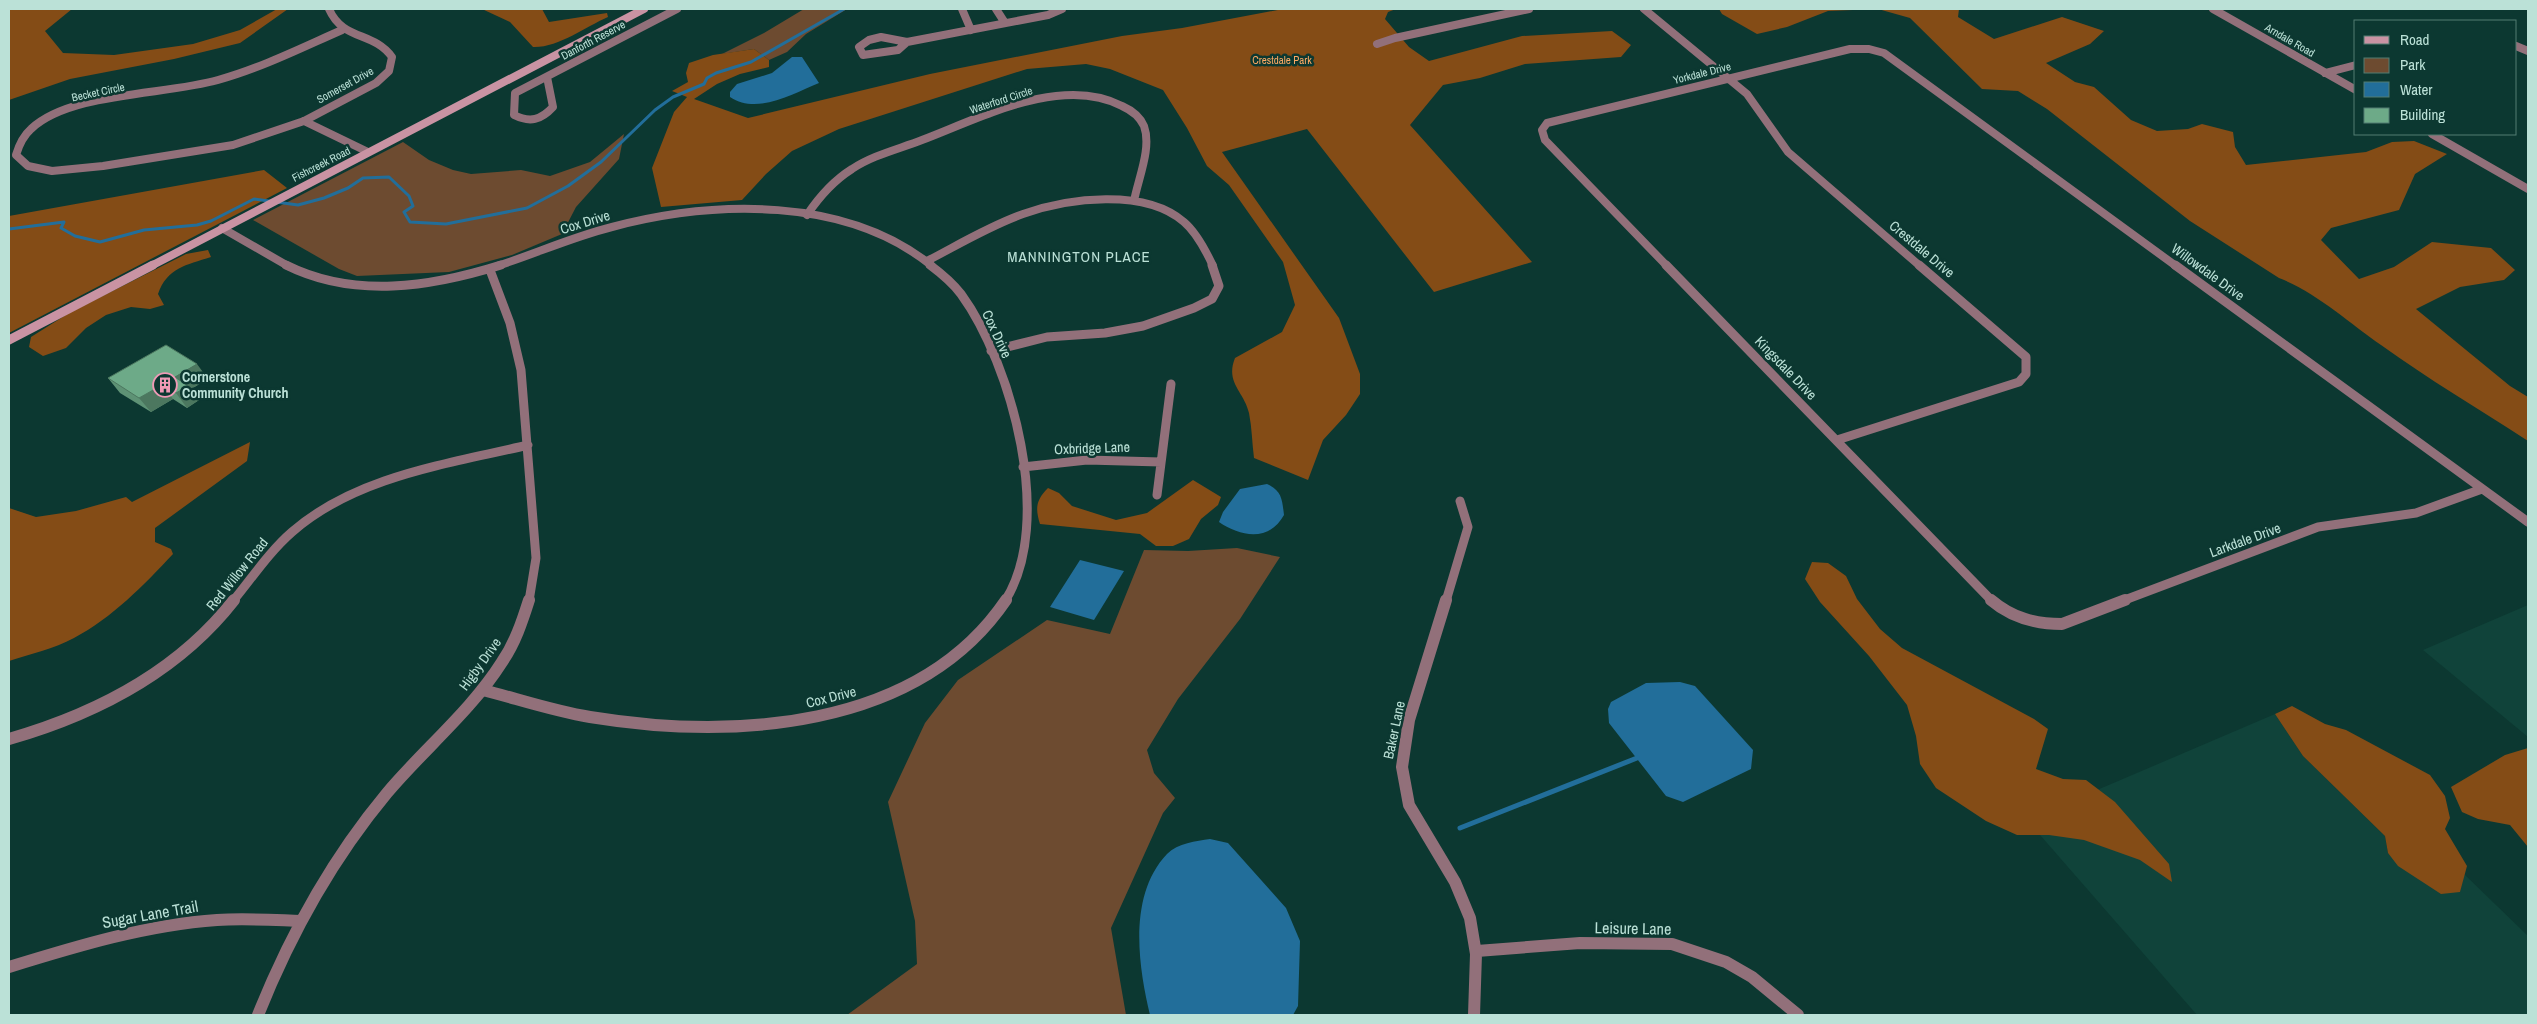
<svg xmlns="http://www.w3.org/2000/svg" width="2537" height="1024" font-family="'Archivo Narrow',sans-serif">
<rect width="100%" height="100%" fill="#0c3831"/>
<path fill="#10433a" d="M2528,605v132l-105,-87z
M2275,714l28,42 82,80 3,17 72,39 4,-18 64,62v79h-331l-170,-195z"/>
<path fill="#6d4b30" d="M804,9h43l-41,25 -19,18 -18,8 -15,-11 -32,5 42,-21z
M624,134l-5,25 -43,48 -14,27 -50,21 -63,17 -92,4 -18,-7 -86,-49 150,-78 26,18 24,10 18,4 50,-4 29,6 40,-14z
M1237,548l43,9 -40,62 -62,80 -31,51 7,23 21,25 -12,15 -52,115 15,87h-279l70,-51 -2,-43 -27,-119 37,-79 33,-43 89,-60 63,14 34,-84 44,1z"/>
<path fill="#844c16" d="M9,9h63l-27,22 18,22 51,2 79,-11 47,-14 37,-21h11l-48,34 -66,16 -104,20 -61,21z
M482,9h60l7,13 58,-9 1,4c-23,10 -50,31 -75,30l-23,-25z
M1283,9h113l-8,3 -3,7 24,28 20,14 93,-25 90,-5 19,14 -10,12 -96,7 -45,14 -37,7 -33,40 122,137 -98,30 -127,-163 -85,23 117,166 21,56v20l-14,21 -23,25 -15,40 -54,-22c-2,-15 -2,-30 -5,-45 -5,-22 -24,-30 -14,-55l47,-26 13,-27 -12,-43 -54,-77 -22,-19 -20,-38 -24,-38 -53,-21 -24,-5 -59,5 -188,60 -47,22 -26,23 -24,26 -81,7 -9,-39 22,-56 13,-15 -15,-6 16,-9 -2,-9 3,-10 24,-8 41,-6 15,11v7l-29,7 -23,10 -23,15 54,19 182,-44 192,-38 60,-8z
M1719,9h159l-50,2 -41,16 -30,7 -35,-20z
M1878,9h81l-1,8 36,22 68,-22 42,14 -14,13 -44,19 29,19 19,5 37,33 26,11 31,-2 14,-5 31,8 2,15 11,18 120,-13 26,-10 22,-1 33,13 -32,20 -16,36 -68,18 -10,12 38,39 35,-12 38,-25 59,6 24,22 -11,10 -44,7 -44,22 94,77 18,11v44c-49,-32 -100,-62 -147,-96 -33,-23 -64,-52 -102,-67l-89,-57 -143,-112 -29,-18 -36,-2 -72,-71z
M264,170l23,18 -278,145v-117z
M208,250l3,7c-25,8 -44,11 -53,37l6,11 -14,4 -19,-2 -25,8 -20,13 -20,20 -23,8 -14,-9 2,-10 38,-24 117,-59z
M250,442l-3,19 -92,67v14l16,7 2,5c-29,31 -61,64 -99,84 -20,11 -44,16 -65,23v-153l27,9 40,-6 50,-14 6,5z
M1193,480l28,17 -3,8 -17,14 -12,20 -16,7h-17l-16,-12 -100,-10c-5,-16 -4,-24 8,-36l11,5 13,13 44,14 31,-7z
M1812,562l16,1 18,13 11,23 23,30 22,19 132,71 14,10 -12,40 27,10 23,1 29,22 54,62 3,18 -32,-22 -56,-20 -35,-5h-32l-31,-14 -50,-33 -16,-24 -4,-28 -9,-31 -38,-49 -49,-54 -15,-23z
M2292,706l33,18 21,6 84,45 15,21 5,22 -5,11 22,37 -7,26 -19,2 -43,-28 -10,-13 -3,-17 -82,-80 -28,-42z
M2528,748v99l-18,-22 -32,-6 -16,-7 -11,-25 54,-32z"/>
<path fill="#226e9a" d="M792,57h10l17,26c-27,11 -62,32 -89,14v-5l7,-8 35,-11z
M1267,484c15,7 15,15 17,31 -15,27 -43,22 -65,7l4,-10 17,-23z
M1080,560l44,11 -30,49 -44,-13z
M1680,682l15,4 58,64 -2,19 -68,33 -17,-6 -57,-73 -1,-14 3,-7 35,-19z
M1210,839l18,4 58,65 14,33 -2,65 -5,9h-143c-12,-50 -22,-120 17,-161 11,-11 29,-13 43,-15z"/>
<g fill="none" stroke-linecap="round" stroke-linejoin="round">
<path stroke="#226e9a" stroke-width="3" d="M9,229l55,-7 -3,6 14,8 25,6 44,-12 53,-5 14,-4 43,-22 44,6 26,-7 24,-10 15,-10 26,-1 20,19 4,10 -9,6 6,10 36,2 81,-16 41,-22 33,-24 54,-52 18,-13 31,-13 3,-6 9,-5 35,-11 93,-53"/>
<path stroke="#226e9a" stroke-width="5" d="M1460,828l177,-70"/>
<path stroke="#92707a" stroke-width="8" d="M329,9c14,32 44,22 63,48l-3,14 -13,12 -72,38 -71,24 -130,21 -51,5 -24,-5 -12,-11c3,-10 7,-19 15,-26 39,-37 135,-34 187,-49 43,-12 83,-32 124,-50
M962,9l9,21
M996,9l9,14
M1644,9l103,85 41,58 132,114
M2213,9l143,81
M881,37l26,5 -9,8 -35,5 -4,-8 10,-7z
M907,42l141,-27 14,-6
M1377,44l18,-6 134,-29
M2516,46l12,5
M2325,73l31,-8
M547,77l6,30c-12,13 -23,16 -39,8l1,-22 162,-84
M304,121l64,31
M2432,134l96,55
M807,215c12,-18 26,-34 45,-46 21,-14 47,-20 70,-29 56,-21 140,-66 200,-34 9,4 18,11 22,20 8,22 -6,53 -10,75
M222,228l66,38
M927,261c31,-16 62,-35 96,-47 45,-16 122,-26 161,8 13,11 22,29 29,44
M497,266c38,-12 75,-29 115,-39 102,-27 234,-31 320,39
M1667,266l-122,-126 -3,-10 5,-7 303,-74h19l15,4 292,213"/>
<path stroke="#92707a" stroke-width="9" d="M286,265c68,34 145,22 215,0
M930,265c12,9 22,17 31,29 51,70 94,229 44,307
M1666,265l326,336
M2175,265l353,257
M490,270l20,53 11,47 15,188 -7,43
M991,351l56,-14 58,-4 38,-7 51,-18 18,-9 7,-13 -7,-21
M1837,440l182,-58 7,-8v-17l-107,-92
M1023,467l64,-7 74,2
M1157,495l14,-111
M233,601c19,-23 36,-49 59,-69 64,-56 156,-68 236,-87
M1446,601l22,-74 -8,-26
M2122,601l196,-74 98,-14 66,-24"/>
<path stroke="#92707a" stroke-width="12" d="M1446,600l-37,120 -7,47 7,38 46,77 15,36 6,36 -2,61
M1991,600c21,18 44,24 71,24l63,-24
M483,690c35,9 70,21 107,27 141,23 327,14 416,-117
M9,739c87,-25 168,-66 225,-139
M1477,951l103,-8 92,1 54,18 26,15 46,38
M9,967c68,-21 137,-42 208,-47 28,-2 56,0 84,1
M258,1015c32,-80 74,-156 129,-222 37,-44 84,-82 115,-131 13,-19 20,-40 27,-62"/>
<path stroke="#c993a3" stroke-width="8" d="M151,266l493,-257"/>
<path stroke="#c993a3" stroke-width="9" d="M9,340l144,-75"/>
</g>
<path fill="#5e9275" d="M108,378l100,1 -17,10 8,11 -12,8 -14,-9 -22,13 -31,-19z"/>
<path fill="#4c775f" d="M197,364l11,15 -17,10 8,11 -12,8 -11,-15 -1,-16z
M162,385l11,14 -22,13 -12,-14z"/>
<path fill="#6daa88" stroke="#4c775f" d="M166,345l31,19 -22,13 13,9 -12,7 -14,-8 -23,13 -31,-20z"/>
<defs>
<g id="building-ring" transform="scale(1.25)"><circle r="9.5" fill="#0c3831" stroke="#f09ab6" stroke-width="1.5"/><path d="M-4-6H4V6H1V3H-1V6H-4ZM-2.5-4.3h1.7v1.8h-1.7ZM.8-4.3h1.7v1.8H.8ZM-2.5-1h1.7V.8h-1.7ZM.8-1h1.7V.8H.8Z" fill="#f09ab6"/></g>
</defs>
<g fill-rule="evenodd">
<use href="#building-ring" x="165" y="385"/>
</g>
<g text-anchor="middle" stroke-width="5" stroke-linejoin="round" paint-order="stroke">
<g font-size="11" fill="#bbe1d7" stroke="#0c3831">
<text transform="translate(593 40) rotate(-28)" y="4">Danforth Reserve</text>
<text transform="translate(2290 40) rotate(30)" y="4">Arndale Road</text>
<text transform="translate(1702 73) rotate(-14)" y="4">Yorkdale Drive</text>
<text transform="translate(345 85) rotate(-29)" y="4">Somerset Drive</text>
<text transform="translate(98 92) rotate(-12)" y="4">Becket Circle</text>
<text transform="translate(1001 100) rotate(-18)" y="4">Waterford Circle</text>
<text transform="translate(321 164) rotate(-27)" y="4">Fishcreek Road</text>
</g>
<g font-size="11" fill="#fdaa65" stroke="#0c3831">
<text x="1282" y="64">Crestdale Park</text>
</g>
<g font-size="14" fill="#bbe1d7" stroke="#0c3831">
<text transform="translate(585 222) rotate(-17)" y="5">Cox Drive</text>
<text transform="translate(1922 249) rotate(40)" y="5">Crestdale Drive</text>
<text transform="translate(2208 272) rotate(36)" y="5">Willowdale Drive</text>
<text transform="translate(997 334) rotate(65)" y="5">Cox Drive</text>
<text transform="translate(1786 368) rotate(46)" y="5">Kingsdale Drive</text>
<text transform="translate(1092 448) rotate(-2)" y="5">Oxbridge Lane</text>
<text transform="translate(2245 540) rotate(-20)" y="5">Larkdale Drive</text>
<text transform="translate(237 574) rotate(-51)" y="5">Red Willow Road</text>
<text transform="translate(480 664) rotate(-54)" y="5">Higby Drive</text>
<text transform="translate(831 697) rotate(-14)" y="5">Cox Drive</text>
<text transform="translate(1394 730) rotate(-78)" y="5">Baker Lane</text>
</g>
<g font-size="14" font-weight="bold" fill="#bbe1d7" stroke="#0c3831" text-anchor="start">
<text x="182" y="382">Cornerstone<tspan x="182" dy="16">Community Church</tspan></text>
</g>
<g font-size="15" letter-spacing="1" fill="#bbe1d7" stroke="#0c3831">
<text x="1079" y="262">MANNINGTON PLACE</text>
</g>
<g font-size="16" fill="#bbe1d7" stroke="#0c3831">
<text transform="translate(150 914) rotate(-10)" y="6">Sugar Lane Trail</text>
<text transform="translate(1633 928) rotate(1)" y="6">Leisure Lane</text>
</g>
</g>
<rect width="2537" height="1024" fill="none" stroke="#bbe1d7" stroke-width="20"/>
<rect x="2354" y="20" width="162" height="115" fill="#0c3831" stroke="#527c73"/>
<rect x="2364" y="36" width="25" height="8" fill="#c993a3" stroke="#527c73"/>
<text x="2400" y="45" font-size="15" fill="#bbe1d7">Road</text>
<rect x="2364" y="58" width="25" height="15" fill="#6d4b30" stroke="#527c73"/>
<text x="2400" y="70" font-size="15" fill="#bbe1d7">Park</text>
<rect x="2364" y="82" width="25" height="15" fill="#226e9a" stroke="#527c73"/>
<text x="2400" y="95" font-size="15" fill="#bbe1d7">Water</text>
<rect x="2364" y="108" width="25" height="15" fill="#6daa88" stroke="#527c73"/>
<text x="2400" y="120" font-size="15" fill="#bbe1d7">Building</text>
</svg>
